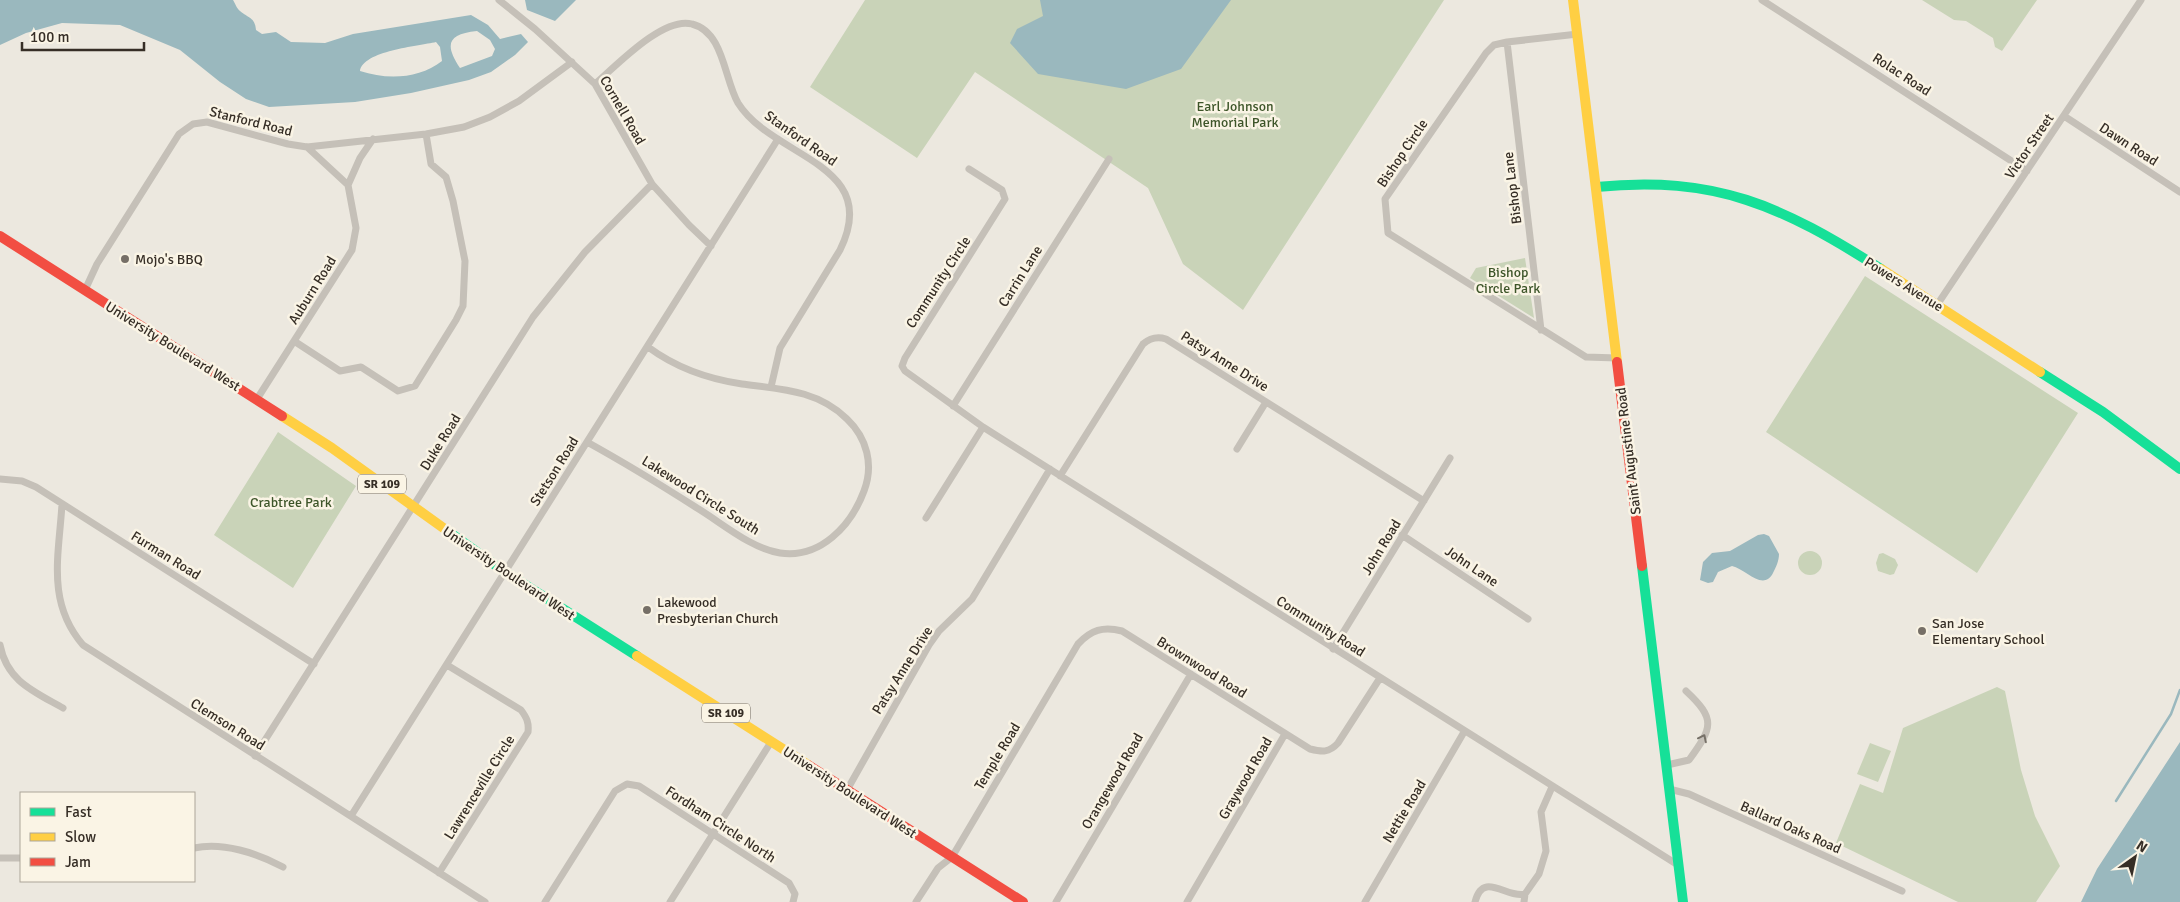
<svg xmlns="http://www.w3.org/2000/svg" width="2180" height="902" font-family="Signika,sans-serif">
<rect width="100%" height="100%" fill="#ece8df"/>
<path fill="#c9d3b8" d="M865,0h579l-201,310 -60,-46 -35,-76 -173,-116 -58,86 -107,-71z
M1922,0h115l-35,51 -7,-4 -2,-9 -27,-17 -12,-1z
M1525,258l9,60 -64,-40 6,-10z
M1865,276l213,137 -101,160 -211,-141z
M278,432l78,54 -63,102 -79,-53z
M1798 563a12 12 0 1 1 24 0a12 12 0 1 1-24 0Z
M1883,553l12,6 3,6 -4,9 -4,1 -12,-4 -2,-8 3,-9z
M1997,687l8,4 16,79 14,46 25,50 -24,36h-78l-122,-59 24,-59 23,9 20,-65z
M1870,743l21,8 -13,31 -21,-8z"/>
<path fill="#9ab8be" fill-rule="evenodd" d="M0,0h233c2,3 4,9 7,11 8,7 15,6 16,19l6,4 14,-2 15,10 34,1 28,-9 118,-19 17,10 12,14 21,-5 7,8 -13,13 -24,17 -22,8 -58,13 -56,9 -86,5 -23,-8 -26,-17 -40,-32 -60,-25 -58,-2 -36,10 -26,12zM477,31l13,9 5,9 -3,7 -32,12c-16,-24 -12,-34 17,-37zM436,42l4,5 2,14c-23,18 -55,19 -82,10 3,-20 58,-25 76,-29z
M525,0h51l-21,21 -28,-11z
M1040,0h191l-50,69 -55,20 -88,-15 -28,-31 7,-14 26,-13z
M1764,534l5,2 10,18c0,7 -3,13 -6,19 -10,19 -27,-4 -41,-7l-14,6 -5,10 -5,1 -8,-3 3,-18 9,-9 18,-2 28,-16z
M2180,742v160h-99l16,-33z"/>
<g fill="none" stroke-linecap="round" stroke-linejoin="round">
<path stroke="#9ab8be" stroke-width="2.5" d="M2116,801l55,-87 9,-24"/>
<path stroke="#c5c0b8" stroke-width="7" d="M499,0l36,29 60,55 57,100 37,41 22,21
M1762,0l265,171
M1578,34l-71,8 -13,3 -8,8 -101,146 3,34 198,124 31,1
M1507,42l34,288
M595,84c21,-18 68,-68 97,-60 32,8 32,55 46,79 34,55 145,60 102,147l-60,98 -9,39
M2064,116l116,76
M969,169l33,21 3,9 -100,159 -3,8 3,5 78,56 695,438
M348,185l12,-27 13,-19
M85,290l12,-26 82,-130 14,-10 14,-2 81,22 19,3 119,-13 38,-7 26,-10 29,-16 53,-39
M1937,305l204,-305
M294,341l46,30 21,-4 37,24 17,-5 41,-66 7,-14 2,-45 -12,-60 -7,-24 -15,-13 -5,-30
M257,399l95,-149 4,-22 -8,-43 -41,-38
M953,406l156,-247
M587,442c38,21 74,43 110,66 25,15 53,40 83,45 40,6 71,-27 84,-62 10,-26 3,-53 -17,-72 -29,-29 -67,-30 -105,-35 -34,-5 -67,-17 -94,-37
M1237,449l29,-47
M1060,476l83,-132c7,-6 14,-8 23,-5l258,162
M0,479l22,2 14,6 278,177
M62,504c-3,51 -16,98 21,141l402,257
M926,518l57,-91
M1402,535l126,84
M0,645c7,36 33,46 63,63
M1333,649l117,-191
M255,756l278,-439 52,-65 67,-68
M1667,765l22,-5c24,-33 27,-41 -3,-69
M1669,789l20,5 213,97
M847,790l82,-145 10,-14 33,-32 78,-130
M351,816l427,-677
M194,848c29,-6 63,5 89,19
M0,858h21
M439,873l89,-141c1,-9 -1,-14 -7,-22l-74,-45
M545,902l70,-111 12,-7 12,2 150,97 6,11 -2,8
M670,902l101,-160
M916,902l22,-34 14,-11 126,-213c13,-14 25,-18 44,-13l188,118c12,3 19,4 28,-6l42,-65
M1056,902l135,-228
M1187,902l98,-168
M1365,902l99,-170
M1475,902c8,-32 32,-3 50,-8
M1524,902l1,-8 14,-20 7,-23 -5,-39 11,-25"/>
<path stroke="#16e098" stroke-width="10" d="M1596,187c120,-12 186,19 285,82
M2040,372l63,40 77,57
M449,532l56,40 132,84
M1642,566l41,336"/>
<path stroke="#ffcf43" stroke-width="10" d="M1573,0l44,362
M1881,269l159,103
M282,416l50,32 117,84
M637,656l171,109"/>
<path stroke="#f24e42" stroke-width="10" d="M0,236l282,180
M1617,362l25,204
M808,765l215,137"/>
</g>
<defs><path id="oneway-chevron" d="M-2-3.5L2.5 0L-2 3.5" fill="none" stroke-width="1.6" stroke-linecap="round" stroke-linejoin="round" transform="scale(1.25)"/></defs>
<use stroke="#767068" href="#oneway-chevron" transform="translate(1703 738) rotate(-64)"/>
<g fill="#766f67" stroke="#faf4e5" stroke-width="2">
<circle cx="125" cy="259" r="5"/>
<circle cx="647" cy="610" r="5"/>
<circle cx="1922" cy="631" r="5"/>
</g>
<g text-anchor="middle" stroke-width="5" stroke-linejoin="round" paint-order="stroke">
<g fill="#faf4e5" stroke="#71695f" stroke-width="1">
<rect x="358" y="474.5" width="48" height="19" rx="4"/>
<rect x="702" y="703.5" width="48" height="19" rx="4"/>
</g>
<g font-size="12" font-weight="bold" fill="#362e26">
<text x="382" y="488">SR 109</text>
<text x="726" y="717">SR 109</text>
</g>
<g font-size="14" fill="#362e26" stroke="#faf4e5">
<text transform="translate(1902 74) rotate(33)" y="5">Rolac Road</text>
<text transform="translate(623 110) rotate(60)" y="5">Cornell Road</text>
<text transform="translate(251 121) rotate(14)" y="5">Stanford Road</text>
<text transform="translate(801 138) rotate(35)" y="5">Stanford Road</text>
<text transform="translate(2129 144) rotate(33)" y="5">Dawn Road</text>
<text transform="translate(2029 146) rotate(-56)" y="5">Victor Street</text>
<text transform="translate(1402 153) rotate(-56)" y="5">Bishop Circle</text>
<text transform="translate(1512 188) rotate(-97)" y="5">Bishop Lane</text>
<text transform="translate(1020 276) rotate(-58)" y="5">Carrin Lane</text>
<text transform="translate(938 282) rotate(-57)" y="5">Community Circle</text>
<text transform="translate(1904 284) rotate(32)" y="5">Powers Avenue</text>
<text transform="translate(312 290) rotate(-58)" y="5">Auburn Road</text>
<text transform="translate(173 346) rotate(32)" y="5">University Boulevard West</text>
<text transform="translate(1225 361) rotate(32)" y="5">Patsy Anne Drive</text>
<text transform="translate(440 442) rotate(-58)" y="5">Duke Road</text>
<text transform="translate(1628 451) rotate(-97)" y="5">Saint Augustine Road</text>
<text transform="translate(554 471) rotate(-58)" y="5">Stetson Road</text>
<text transform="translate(701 495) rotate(32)" y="5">Lakewood Circle South</text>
<text transform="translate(1381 547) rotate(-59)" y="5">John Road</text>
<text transform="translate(166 555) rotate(32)" y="5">Furman Road</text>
<text transform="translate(1472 566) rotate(34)" y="5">John Lane</text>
<text transform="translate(509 573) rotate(34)" y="5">University Boulevard West</text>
<text transform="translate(1321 626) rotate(32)" y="5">Community Road</text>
<text transform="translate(1202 667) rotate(32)" y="5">Brownwood Road</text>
<text transform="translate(902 670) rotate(-58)" y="5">Patsy Anne Drive</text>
<text transform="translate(228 724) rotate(32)" y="5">Clemson Road</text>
<text transform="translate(997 756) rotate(-59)" y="5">Temple Road</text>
<text transform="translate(1245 778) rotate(-60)" y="5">Graywood Road</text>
<text transform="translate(1112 781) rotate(-60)" y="5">Orangewood Road</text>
<text transform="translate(479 787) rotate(-58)" y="5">Lawrenceville Circle</text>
<text transform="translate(850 792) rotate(33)" y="5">University Boulevard West</text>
<text transform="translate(1404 811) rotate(-59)" y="5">Nettie Road</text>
<text transform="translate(721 824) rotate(33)" y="5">Fordham Circle North</text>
<text transform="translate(1791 827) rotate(24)" y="5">Ballard Oaks Road</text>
</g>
<g font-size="14" fill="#3d5529" stroke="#faf4e5">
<text x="1235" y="111">Earl Johnson<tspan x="1235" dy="16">Memorial Park</tspan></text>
<text x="1508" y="277">Bishop<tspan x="1508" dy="16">Circle Park</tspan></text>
<text x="291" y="507">Crabtree Park</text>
</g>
<g font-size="14" fill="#362e26" stroke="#faf4e5" text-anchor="start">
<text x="135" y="264">Mojo's BBQ</text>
<text x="657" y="607">Lakewood<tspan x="657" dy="16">Presbyterian Church</tspan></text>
<text x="1932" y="628">San Jose<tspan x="1932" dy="16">Elementary School</tspan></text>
</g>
</g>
<rect x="20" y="792" width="175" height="90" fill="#faf4e5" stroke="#aca599"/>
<rect x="30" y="808" width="25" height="8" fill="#16e098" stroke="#aca599"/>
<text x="65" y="817" font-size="15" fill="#362e26">Fast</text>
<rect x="30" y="833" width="25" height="8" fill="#ffcf43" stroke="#aca599"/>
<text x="65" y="842" font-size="15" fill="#362e26">Slow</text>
<rect x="30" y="858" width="25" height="8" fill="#f24e42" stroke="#aca599"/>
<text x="65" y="867" font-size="15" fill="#362e26">Jam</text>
<g transform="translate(2135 857) rotate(33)" stroke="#faf4e5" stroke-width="4" paint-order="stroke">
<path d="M0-4L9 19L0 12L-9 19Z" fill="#362e26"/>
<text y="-8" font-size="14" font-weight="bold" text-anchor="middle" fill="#362e26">N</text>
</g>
<path d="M22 42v8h122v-8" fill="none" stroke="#362e26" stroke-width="2.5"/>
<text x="30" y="42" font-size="15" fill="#362e26" stroke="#faf4e5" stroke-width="4" paint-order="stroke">100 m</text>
</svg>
